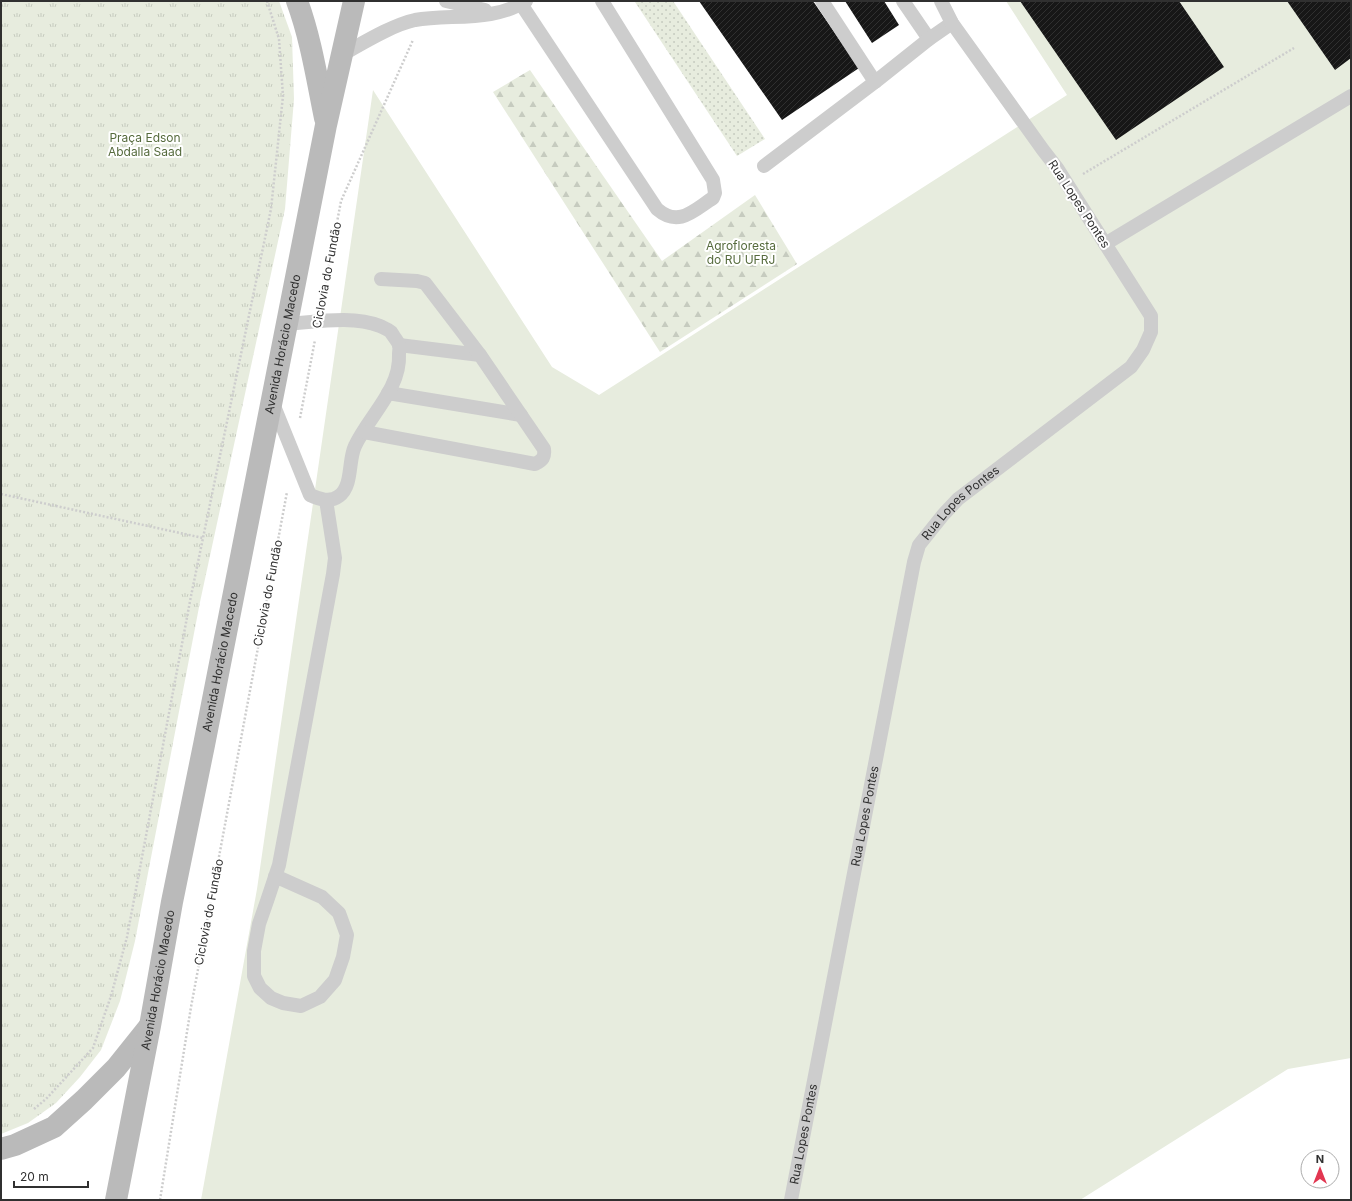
<svg xmlns="http://www.w3.org/2000/svg" width="1352" height="1201" font-family="Inter,sans-serif">
<defs>
<pattern id="grass-dots" width="8" height="8" patternUnits="userSpaceOnUse"><rect width="8" height="8" fill="#e7ecde"/><path d="M2 2h.1M6 6h.1" fill="none" stroke="#c6cbbf" stroke-width="1.8" stroke-linecap="round"/></pattern>
<pattern id="forest-firs" width="22" height="20" patternUnits="userSpaceOnUse"><rect width="22" height="20" fill="#e7ecde"/><path d="M5 1l3.5 6h-7zM16 11l3.5 6h-7z" fill="#c6cbbf"/></pattern>
<pattern id="park-tufts" width="24" height="20" patternUnits="userSpaceOnUse"><rect width="24" height="20" fill="#e7ecde"/><path d="M3 7l-1-3M5 7V3M7 7l1-3M15 17l-1-3M17 17v-4M19 17l1-3" fill="none" stroke="#c6cbbf"/></pattern>
<pattern id="building-hatch" width="6" height="6" patternUnits="userSpaceOnUse"><rect width="6" height="6" fill="#171717"/><path d="M-1 1l2-2M0 6l6-6M5 7l2-2" fill="none" stroke="#303030"/></pattern>
</defs>
<rect width="100%" height="100%" fill="#fff"/>
<path fill="url(#grass-dots)" d="M636,1h37l92,138 -28,17 -102,-154z"/>
<path fill="url(#forest-firs)" d="M530,70l132,191 93,-66 42,69 -137,88 -167,-260z"/>
<path fill="url(#park-tufts)" d="M1,1h278l13,36 2,62 -9,110 -85,393 -65,339 -15,60 -19,49 -21,27 -24,26 -28,20 -27,11z"/>
<path fill="#e7ecde" d="M1006,1h345v1057l-63,11 -208,131h-879l56,-311 116,-799 179,277 47,28 468,-300z"/>
<path fill="url(#building-hatch)" d="M699,1h114l46,67 -77,52z
M845,1h39l15,24 -27,18z
M1020,1h159l45,66 -108,73z
M1287,1h64v57l-16,12z"/>
<g fill="none" stroke-linecap="round" stroke-linejoin="round">
<path stroke="#cdcdcd" stroke-width="2.5" stroke-dasharray="2 2" stroke-linecap="butt" d="M1083,174l211,-126
M322,302l19,-101 72,-161
M300,418l15,-78
M1,494l202,44
M34,1109l12,-10 47,-51 18,-52 16,-59 64,-341 80,-387 12,-113 -4,-57 -12,-38
M160,1200l31,-193 96,-515"/>
<g stroke="#cdcdcd" stroke-width="14">
<path d="M446,1l39,9"/>
<path d="M519,1l138,208c22,19 37,1 56,-11l2,-5 -2,-13 -111,-179"/>
<path d="M822,1l53,81"/>
<path d="M903,1l26,38"/>
<path d="M343,54c20,-11 49,-29 72,-34 36,-6 79,2 111,-19"/>
<path d="M764,166l111,-84 54,-43 23,-16"/>
<path d="M1105,244l246,-148"/>
<path d="M399,345l81,10"/>
<path d="M388,393l133,22"/>
<path d="M272,401l38,94c9,4 20,8 29,1 14,-10 9,-36 16,-50 14,-30 46,-57 44,-92 0,-3 1,-6 0,-9 -1,-4 -6,-9 -8,-13 -3,-3 -7,-4 -11,-6 -27,-11 -64,-4 -93,-2"/>
<path d="M364,432l171,32c8,-4 10,-7 9,-15l-64,-94 -55,-72 -8,-2 -36,-2"/>
<path d="M275,876l47,21 17,16 8,22 -4,22 -8,23 -15,17 -19,9 -18,-3 -12,-5 -11,-10 -6,-12v-25l5,-27 8,-23 12,-36 54,-291 2,-16 -9,-58"/>
<path id="s1" d="M791,1200l123,-638 5,-17 24,-30 15,-16 173,-132 12,-17 8,-18v-16l-94,-148 -14,-18 -91,-127 -11,-22"/>
</g>
<g stroke="#bababa" stroke-width="22">
<path d="M297,1c14,38 20,78 28,117"/>
<path d="M1,1149l14,-4 39,-18 30,-27 32,-32 32,-40"/>
<path id="s2" d="M116,1200l34,-174 22,-124 32,-157 122,-620 28,-124"/>
</g>
</g>
<g text-anchor="middle" stroke-width="4" stroke-linejoin="round" paint-order="stroke">
<g font-size="12" fill="#566b3d" stroke="#fff">
<text x="145" y="142">Praça Edson<tspan x="145" dy="14">Abdalla Saad</tspan></text>
<text x="741" y="250">Agrofloresta<tspan x="741" dy="14">do RU UFRJ</tspan></text>
</g>
<g font-size="12" fill="#303030" stroke="#fff">
<text transform="translate(1079 204) rotate(57)" y="4">Rua Lopes Pontes</text>
<text transform="translate(327 275) rotate(-79)" y="4">Ciclovia do Fundão</text>
<text dy="4" stroke="none"><textPath href="#s2" startOffset="872">Avenida Horácio Macedo</textPath></text>
<text dy="4" stroke="none"><textPath href="#s1" startOffset="727">Rua Lopes Pontes</textPath></text>
<text transform="translate(268 593) rotate(-79)" y="4">Ciclovia do Fundão</text>
<text dy="4" stroke="none"><textPath href="#s2" startOffset="548">Avenida Horácio Macedo</textPath></text>
<text dy="4" stroke="none"><textPath href="#s1" startOffset="391">Rua Lopes Pontes</textPath></text>
<text transform="translate(209 912) rotate(-79)" y="4">Ciclovia do Fundão</text>
<text dy="4" stroke="none"><textPath href="#s2" startOffset="224">Avenida Horácio Macedo</textPath></text>
<text dy="4" stroke="none"><textPath href="#s1" startOffset="67">Rua Lopes Pontes</textPath></text>
</g>
</g>
<rect width="1352" height="1201" fill="none" stroke="#303030" stroke-width="4"/>
<g transform="translate(1320 1169)"><circle r="19" fill="#ffffff" stroke="#acacac"/>
<path d="M0-3L7 15L0 10L-7 15Z" fill="#e23651"/>
<text y="-6" font-size="11" font-weight="bold" text-anchor="middle" fill="#303030">N</text>
</g>
<path d="M14 1181v6h74v-6" fill="none" stroke="#303030" stroke-width="2"/>
<text x="20" y="1181" font-size="12" fill="#303030" stroke="#ffffff" stroke-width="3" paint-order="stroke">20 m</text>
</svg>
